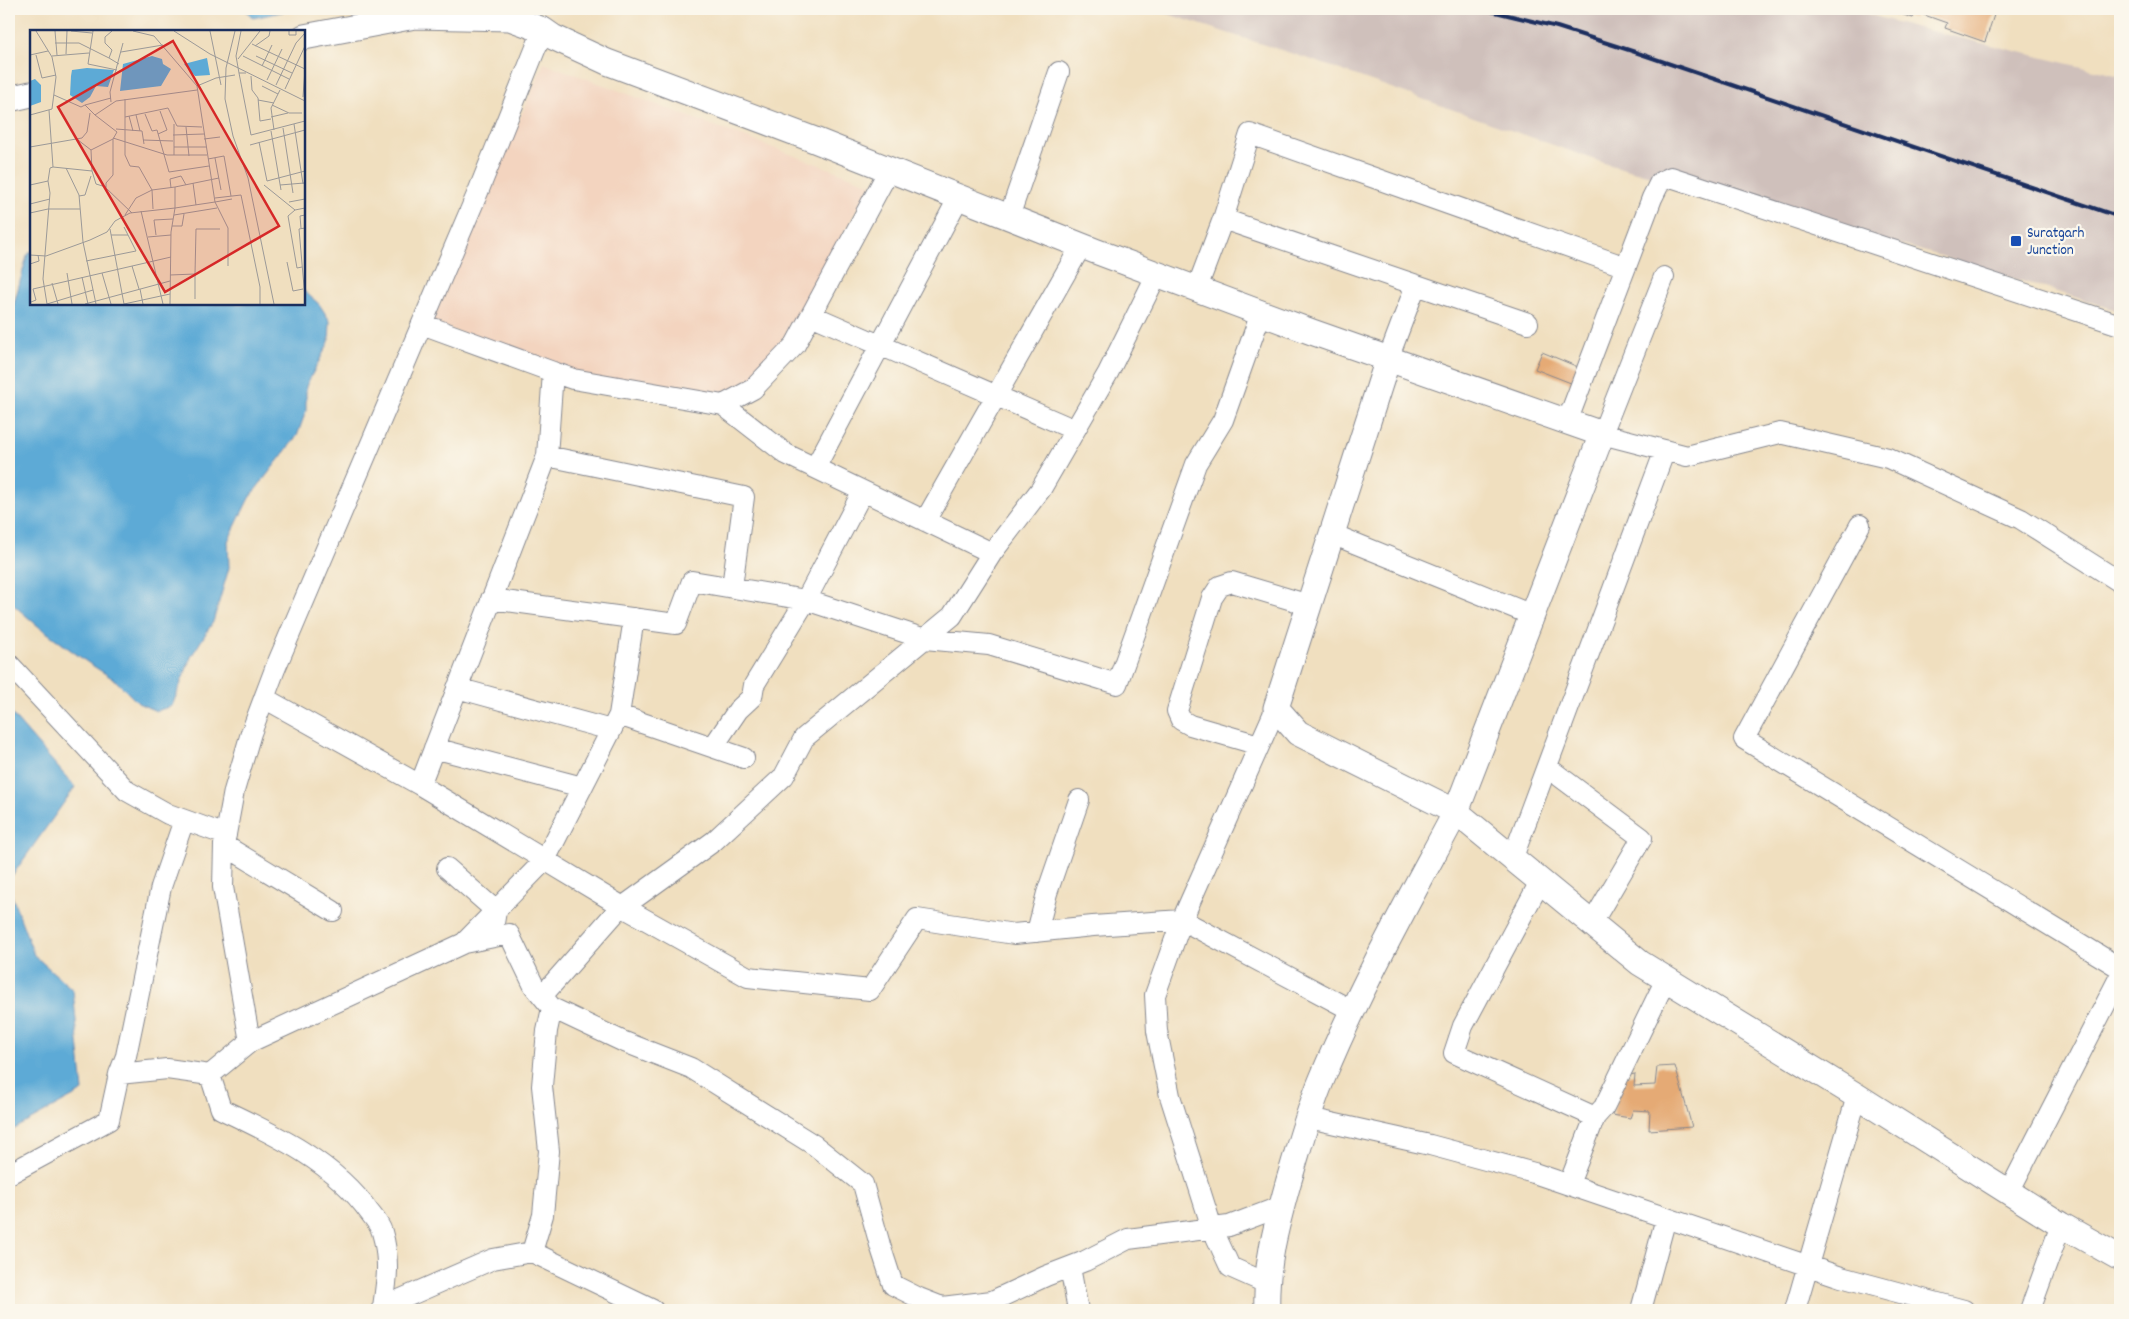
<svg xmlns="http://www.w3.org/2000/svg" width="2129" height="1319" font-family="Dekko,sans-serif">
<rect width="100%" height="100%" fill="#fbf7ec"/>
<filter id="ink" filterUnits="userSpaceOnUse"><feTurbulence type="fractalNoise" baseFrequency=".02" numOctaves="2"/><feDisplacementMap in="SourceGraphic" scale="10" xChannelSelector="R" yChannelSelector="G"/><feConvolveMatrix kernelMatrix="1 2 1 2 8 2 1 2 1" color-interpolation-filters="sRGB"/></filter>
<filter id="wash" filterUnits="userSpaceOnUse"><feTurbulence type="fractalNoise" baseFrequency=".0096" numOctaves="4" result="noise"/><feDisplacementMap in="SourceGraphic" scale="20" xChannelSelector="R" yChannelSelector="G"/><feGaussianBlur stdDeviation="1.12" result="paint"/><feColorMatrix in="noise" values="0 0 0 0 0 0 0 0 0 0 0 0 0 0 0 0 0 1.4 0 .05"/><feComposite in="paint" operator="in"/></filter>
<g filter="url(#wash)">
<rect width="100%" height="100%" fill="#f0dfbf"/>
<path fill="#f3d4bf" d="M544,63l327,121 -82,146 -37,54 -29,16 -151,-26 -141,-52z"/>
<path fill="#cfc0bb" d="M1152,9h698l60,17 210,50v235l-179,-55 -334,-92 -298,-105z"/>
<path fill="#5daad6" stroke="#3c6c9a" d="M245,9h50l-42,9z
M31,251v53h273v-13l15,13 11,17 -1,21 -23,44v25l-9,25 -48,62 -21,43 1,27 -16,54 -22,35 -19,49 -16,5 -18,-8 -23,-23 -28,-18 -49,-36 -29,-25v-279l18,-66z
M9,711l66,76 -66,93z
M9,888l25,67 39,35 10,101 -74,41z"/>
<g id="blocks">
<path fill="#e5aa74" d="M1892,9h104l-11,33 -40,-14 2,-5 -31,-11 -3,6 -22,-7z
M1542,352l41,17 -7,16 -41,-16z
M1675,1066l17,61 -43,3 1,-19 -17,-1 -3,8 -18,-3 11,-39 12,-2 -1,12 21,-1 2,-18z"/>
</g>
</g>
<g filter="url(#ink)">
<use href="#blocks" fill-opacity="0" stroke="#86878e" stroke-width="1"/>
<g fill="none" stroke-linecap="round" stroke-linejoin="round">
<g stroke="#86878e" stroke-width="22">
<path id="minor" d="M543,30l-65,162 -203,477 -24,64 -17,58 -10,54 -1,42 27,155 214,-99 45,-9 25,52 18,22 70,33 69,27 123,77 49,39 17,61 13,40 26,13 23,9 50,-6 54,-25 39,-15 43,-22 101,-13 53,-20
M889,170l-94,175 -42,44 -30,16 -150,-26 -20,-7 -6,84 -127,329 203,122 125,70 122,13 47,-71 97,15 79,-8 89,-6 94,-212
M1009,217l50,-145
M1223,219l305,104
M1664,277l-62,157 85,22 93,-23 108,25 133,61 99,63
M1197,288l26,-69 27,-85 376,133
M811,315l264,115
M422,324l131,48
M1388,359l28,-74
M723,405l63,49 206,99
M1567,422l85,-224 8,-16 11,-5 449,148
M547,456l197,41 -12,90
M815,468l144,-271
M925,521l156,-275
M1860,525l-116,214 376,229
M1332,534l200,81
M491,599l185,25 16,-43 114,19 119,39 64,6 128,39 79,-220 27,-44 38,-107
M9,664l118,127 41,23 58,21
M457,688l154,42
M264,698l156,87
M619,715l15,-97
M1259,745l-69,-20 -9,-5 -4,-9 35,-113 8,-12 12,-4 77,23
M713,747l25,-37 14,-13 2,-12 52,-85 57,-109
M434,748l148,39
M1547,767l95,71 -50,85
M224,845l109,66
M1513,857l152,-407
M447,868l49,43 -2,12
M1541,880l-78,146 -9,27 141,64
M1037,932l10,-39 32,-93
M464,943l81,-83 74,-145 125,43
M542,996l75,-85 97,-70 70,-65 20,-38 148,-122 40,-63 49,-64 67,-116 49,-99
M552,1008l-5,23 -5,55 7,65 -6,64 -11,37 121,58
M119,1074l7,-18 35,-169 23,-67
M210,1075l11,34c55,26 113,53 149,104 4,5 10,12 12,19 8,27 5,48 1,75l-2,3
M1309,1118l121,27 104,28 307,104 123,33
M9,1174l100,-54 10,-46 48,-5 43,6 40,-33
M1569,1184l26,-67 9,-10 62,-128
M2009,1192l111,-216
M1070,1267l8,43
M1266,1283l-36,-16 -18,-39 -42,-132 -13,-65 -2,-36 27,-75 171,91
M383,1307l110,-48 39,-7
M1641,1310l25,-92
M1795,1310l62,-214
M2030,1310l31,-85"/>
</g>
<g stroke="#86878e" stroke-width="27">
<path id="tertiary" d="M304,37l111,-21 95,2 33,12 10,7 54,25 205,77 283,112 217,81 290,102 -146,378 184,151 212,130 209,132 59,33
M9,99l22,-5
M1267,1310c-2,-45 10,-87 22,-130 10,-33 19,-68 33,-101 38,-92 87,-179 134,-267l-158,-79 -22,-25 112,-349"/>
</g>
<use href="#minor" stroke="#fff" stroke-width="20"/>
<use href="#tertiary" stroke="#fff" stroke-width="25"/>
<path stroke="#1b2f5e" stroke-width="4" d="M1483,9l74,18 75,24 488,166"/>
</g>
</g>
<rect fill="#1a4fb4" stroke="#fbf7ec" stroke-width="2" x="2010" y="235" width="12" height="12" rx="2.5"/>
<g text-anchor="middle" stroke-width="4.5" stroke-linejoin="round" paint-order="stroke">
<g font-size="15" fill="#164399" stroke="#fbf7ec" text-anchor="start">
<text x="2027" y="237">Suratgarh<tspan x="2027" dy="17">Junction</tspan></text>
</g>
</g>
<g transform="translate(30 30)">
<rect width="275" height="275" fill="#f0dfbf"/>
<path d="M122,26l10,3 1,5 8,5 -10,17 -41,5 3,-27zM177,28l3,17 -15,1 -11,-12zM57,38l27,2 -6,17 -12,-1 -6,11 -8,6 -12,-8 1,-19 1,-6zM5,49l6,6v17l-11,4v-25z" fill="#5daad6"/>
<path fill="none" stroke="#9b9998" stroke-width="1" d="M25,1l2,24M41,1l21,2M63,1l-5,33 29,6M82,1l-7,6v6l7,7 -3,8 10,6M103,1l21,5 43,50 18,116 -40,6 -4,24 -1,72M144,1l36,23 95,47M180,1l11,54M205,1l-9,37 -1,31 8,37 15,42 26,126M211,1l-5,25 3,17h7M259,1v4h7v-4M25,13h24l30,15M222,14l53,25M225,16l14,-10 1,-5M91,22l42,-7M36,24l1,-23M0,25l18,-4M6,25l6,23 14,-3M22,26l37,-3M213,26l46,23M226,26l36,17M208,29l22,-28M232,36l10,-21M209,43l12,62 54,-14M221,46l1,14 6,8 2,23 11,-2M237,50l15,-31M246,55l20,-42 9,-10M167,56l19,-8 19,-3M232,56l16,8M255,59l20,-43M24,65l27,12 4,-2 10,10M273,67l2,-28M95,69v18M228,70l16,3M81,72l-1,-10 13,-49M55,75l26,-7M242,75l17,8h13M115,84l7,17 5,-1 12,42 40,-6M0,85l22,-6 4,-32 -4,-20 -16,-26M106,85l4,16M99,86l4,15M241,87l17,-4M144,94v31M264,94l9,60M156,97l3,29M253,98l10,65M86,99l26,2 2,13M244,100l-3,-22 9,-18M241,101l10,59M128,104l9,-4 -7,-19M143,105l31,-1M83,108l54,17h40M174,109l16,-2M48,110l13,10M113,110l30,1M229,112l8,39 38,-10M220,115l55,-15M0,117l52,-9 5,-6 3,-19M144,117h32M185,128l6,32M178,129l16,-3 7,40M23,137l39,4 -1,-21 22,-11M36,138l13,27 4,47 13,62M62,141l4,13 10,3M163,153l3,22M0,155l18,-4M234,155l31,25M250,155l24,-2M145,157l-23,3 -13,-23 -9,-1 -5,-11v-38l43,-9 9,18 25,1M141,158l-1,-9 11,-3 5,9M49,166l6,-1 6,-19M185,168l26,-3 19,92v17M259,172l16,-3M0,174l20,-5M111,181l22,93M0,183l18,-4h32M102,183l-26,-25v-5l7,-8v-36l4,-7 -22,-17 21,-14 81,-11M95,185l11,-17 16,-8 1,19M144,185l43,-7M142,196h10l2,-12M271,198l-1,-12 5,-1M275,198l-6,1 6,69M80,199l14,75M81,205h17M126,205l-2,-15 19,-1M118,207l23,-2M0,225l16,1 44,-16 17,-8 8,-11 15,-8 45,-5v-21l44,-9M56,231l50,-10 -12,-24M257,232l6,29 10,-2M0,234l9,-3 -1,-6M102,236l7,23M198,236v-38l-13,-26 17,-3M272,237l-5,1 -9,-52 7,-6 10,-2M37,243l5,31M72,243l9,31M165,244v25M140,245l25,-1 1,-45h24M52,247l6,27M22,253l6,21M110,259l3,15M1,272l5,-2 -3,-11 138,-32M17,274l-4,-25 7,-86 -2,-12 2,-13 3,-1 -4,-57M17,274l46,-14M55,274l85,-23M94,274l46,-10"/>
<path fill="#d62828" fill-opacity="0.15" stroke="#d62828" stroke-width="2.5" d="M143,11l106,185 -114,66 -107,-185z"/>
<rect width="275" height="275" fill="none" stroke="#1b2f5e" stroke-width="2.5"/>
</g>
<rect width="2129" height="1319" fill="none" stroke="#fbf7ec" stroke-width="30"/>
</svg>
